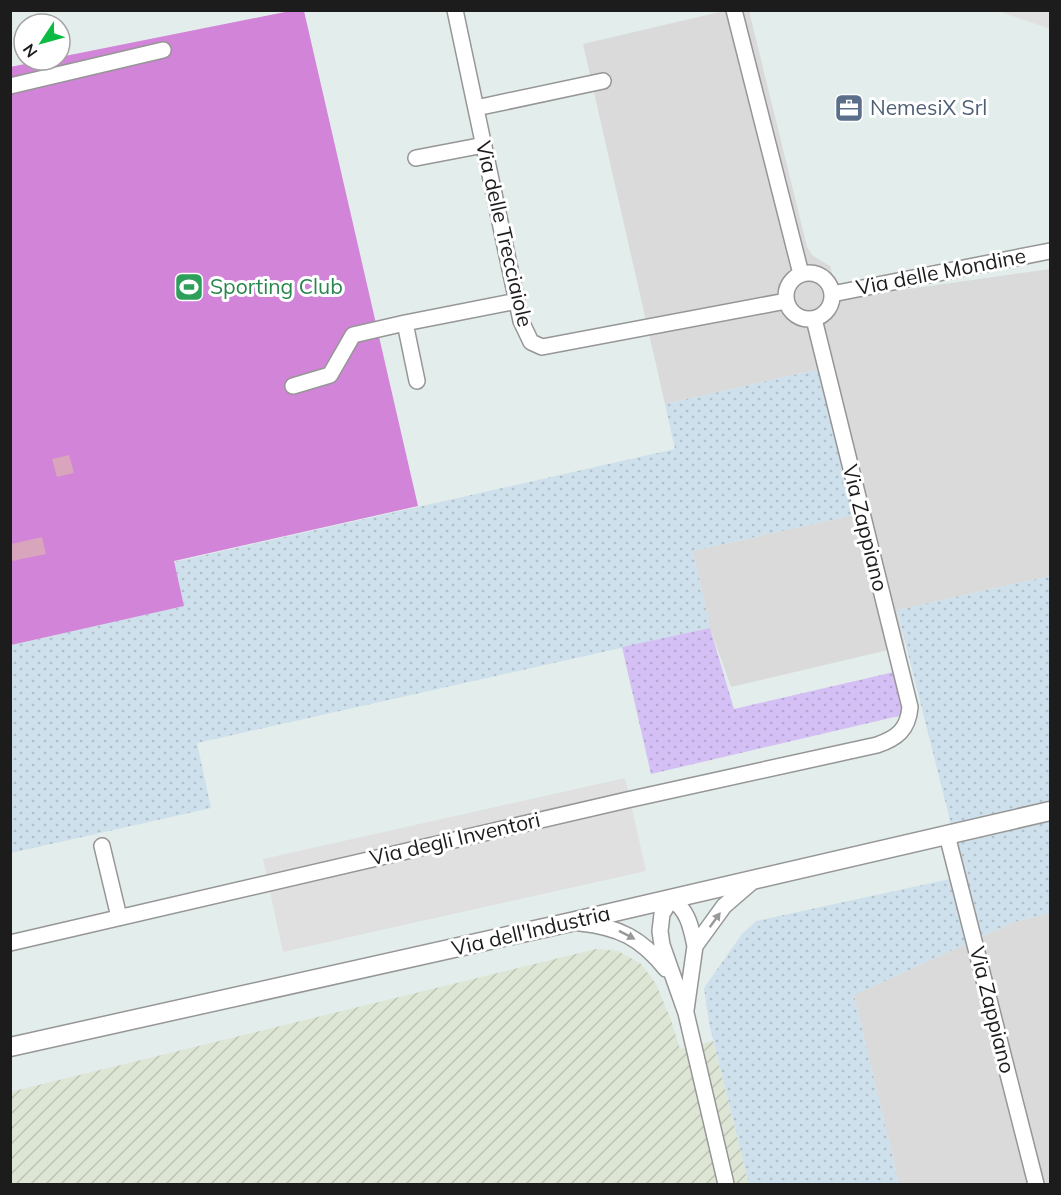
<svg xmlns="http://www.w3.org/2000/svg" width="1061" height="1195" font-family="Mulish,sans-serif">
<defs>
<pattern id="industrial-furrows" width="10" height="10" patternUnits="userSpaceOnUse" patternTransform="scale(1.5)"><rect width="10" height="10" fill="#dde5d4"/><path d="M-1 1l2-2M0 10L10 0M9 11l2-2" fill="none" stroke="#bdc4b5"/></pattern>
<pattern id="farmland-dots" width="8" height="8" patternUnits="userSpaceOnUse" patternTransform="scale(1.5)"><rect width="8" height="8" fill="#cee0eb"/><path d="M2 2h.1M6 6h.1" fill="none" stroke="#b0c0c9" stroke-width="1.8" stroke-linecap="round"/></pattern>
<pattern id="park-dots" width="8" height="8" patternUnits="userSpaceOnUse" patternTransform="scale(1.5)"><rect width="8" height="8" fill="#d5c0f5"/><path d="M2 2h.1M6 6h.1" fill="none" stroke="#b6a4d1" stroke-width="1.8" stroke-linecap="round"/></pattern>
</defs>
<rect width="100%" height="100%" fill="#e2edec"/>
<path fill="#d9dad9" d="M724,11h25l58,236 5,8 18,11 9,33 211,-30v307l-153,34 8,36 -174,41 -21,-59 -17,-77 160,-36 -33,-146 -155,35 -82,-360z
M1050,913v271h-151l-45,-189 160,-73z"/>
<path fill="url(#industrial-furrows)" d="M596,949l22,2 23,13 15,20 15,36 9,29 33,-8 36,143h-738l-1,-92z"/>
<path fill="url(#farmland-dots)" d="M820,369l34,146 -161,36 17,77 -513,115 14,65 -200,45 -1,-208 174,-39 -10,-44 501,-113 -10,-45z
M1050,576v337l-36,9 -160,73 45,189h-150l-40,-161 -5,-35 38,-54 14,-13 208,-45 -67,-266z"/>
<path fill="url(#park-dots)" d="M710,628l24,81 160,-37 9,43 -252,59 -29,-127z"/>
<path fill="#d184d8" d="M290,11h14l114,495 -244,55 10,45 -173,39 -1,-578 35,-7h15v-3z"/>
<path fill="#e0e0e0" d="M998,11h52v18z
M625,778l21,93 -363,81 -20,-93z"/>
<path fill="#d8a5bd" d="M69,455l5,18 -17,4 -5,-18z
M42,537l4,17 -34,7 -1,-17z"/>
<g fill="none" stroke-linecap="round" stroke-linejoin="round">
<g stroke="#969696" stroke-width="18">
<path id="minor" d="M455,10l66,311 10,21 11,5 244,-46
M734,10l67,264
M10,86l153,-36
M476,108l127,-27
M416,158l68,-13
M786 296a23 23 0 1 1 46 0a23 23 0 1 1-46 0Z
M832,294l218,-43
M417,381l-12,-58 112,-22
M293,386l37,-11 23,-40 52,-12
M947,835l89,349
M102,846l17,71
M580,923c39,4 61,15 86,46
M10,943l617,-143 250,-55c20,-7 31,-15 33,-38l-96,-388
M695,946c-4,-19 -7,-36 -24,-47l-9,15 -2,17 2,14 24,68 40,171
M686,1010l9,-64 29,-40 29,-25"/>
</g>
<g stroke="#969696" stroke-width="21">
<path id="tertiary" d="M10,1047l561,-125 479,-111"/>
</g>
<use href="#minor" stroke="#fff" stroke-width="15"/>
<use href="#tertiary" stroke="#fff" stroke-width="18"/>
</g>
<defs><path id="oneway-solid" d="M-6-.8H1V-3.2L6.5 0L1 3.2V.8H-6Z" transform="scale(1.5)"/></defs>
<g fill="#999">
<use href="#oneway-solid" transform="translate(715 920) rotate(-54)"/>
<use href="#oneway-solid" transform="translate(627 935) rotate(27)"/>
</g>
<defs>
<g id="office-square" transform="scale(1.5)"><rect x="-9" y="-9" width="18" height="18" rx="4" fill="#5c6f8a" stroke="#fff"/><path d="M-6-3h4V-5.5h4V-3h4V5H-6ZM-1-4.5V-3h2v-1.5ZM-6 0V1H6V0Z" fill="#fff"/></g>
<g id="stadium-square" transform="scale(1.5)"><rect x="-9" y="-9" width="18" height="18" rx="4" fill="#2e9e5b" stroke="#fff"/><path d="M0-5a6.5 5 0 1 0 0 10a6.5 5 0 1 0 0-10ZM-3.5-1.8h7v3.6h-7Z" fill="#fff"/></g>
</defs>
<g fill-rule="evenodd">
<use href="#office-square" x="849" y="108"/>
<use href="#stadium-square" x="189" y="287"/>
</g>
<g text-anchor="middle" stroke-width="6" stroke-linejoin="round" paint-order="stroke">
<g font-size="21" fill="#4e5e75" stroke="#fff" text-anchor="start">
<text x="870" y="115">NemesiX Srl</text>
</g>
<g font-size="21" fill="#1c1c1c" stroke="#fff">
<text transform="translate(504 234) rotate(77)" y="7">Via delle Trecciaiole</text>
<text transform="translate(941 272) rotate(-11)" y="7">Via delle Mondine</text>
<text transform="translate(865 528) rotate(76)" y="7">Via Zappiano</text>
<text transform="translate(455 839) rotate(-13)" y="7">Via degli Inventori</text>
<text transform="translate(531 931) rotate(-13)" y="7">Via dell'Industria</text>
<text transform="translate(992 1010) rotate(76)" y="7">Via Zappiano</text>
</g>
<g font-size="21" fill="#27864d" stroke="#fff" text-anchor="start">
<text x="210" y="294">Sporting Club</text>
</g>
</g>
<rect width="1061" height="1195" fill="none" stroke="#1c1c1c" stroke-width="24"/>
<g transform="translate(42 42) rotate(234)"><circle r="28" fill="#ffffff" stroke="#a4a4a4" stroke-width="1.5"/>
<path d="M0-4.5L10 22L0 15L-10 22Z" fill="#0cbc42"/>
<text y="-9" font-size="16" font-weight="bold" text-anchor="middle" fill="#1c1c1c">N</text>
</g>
</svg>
